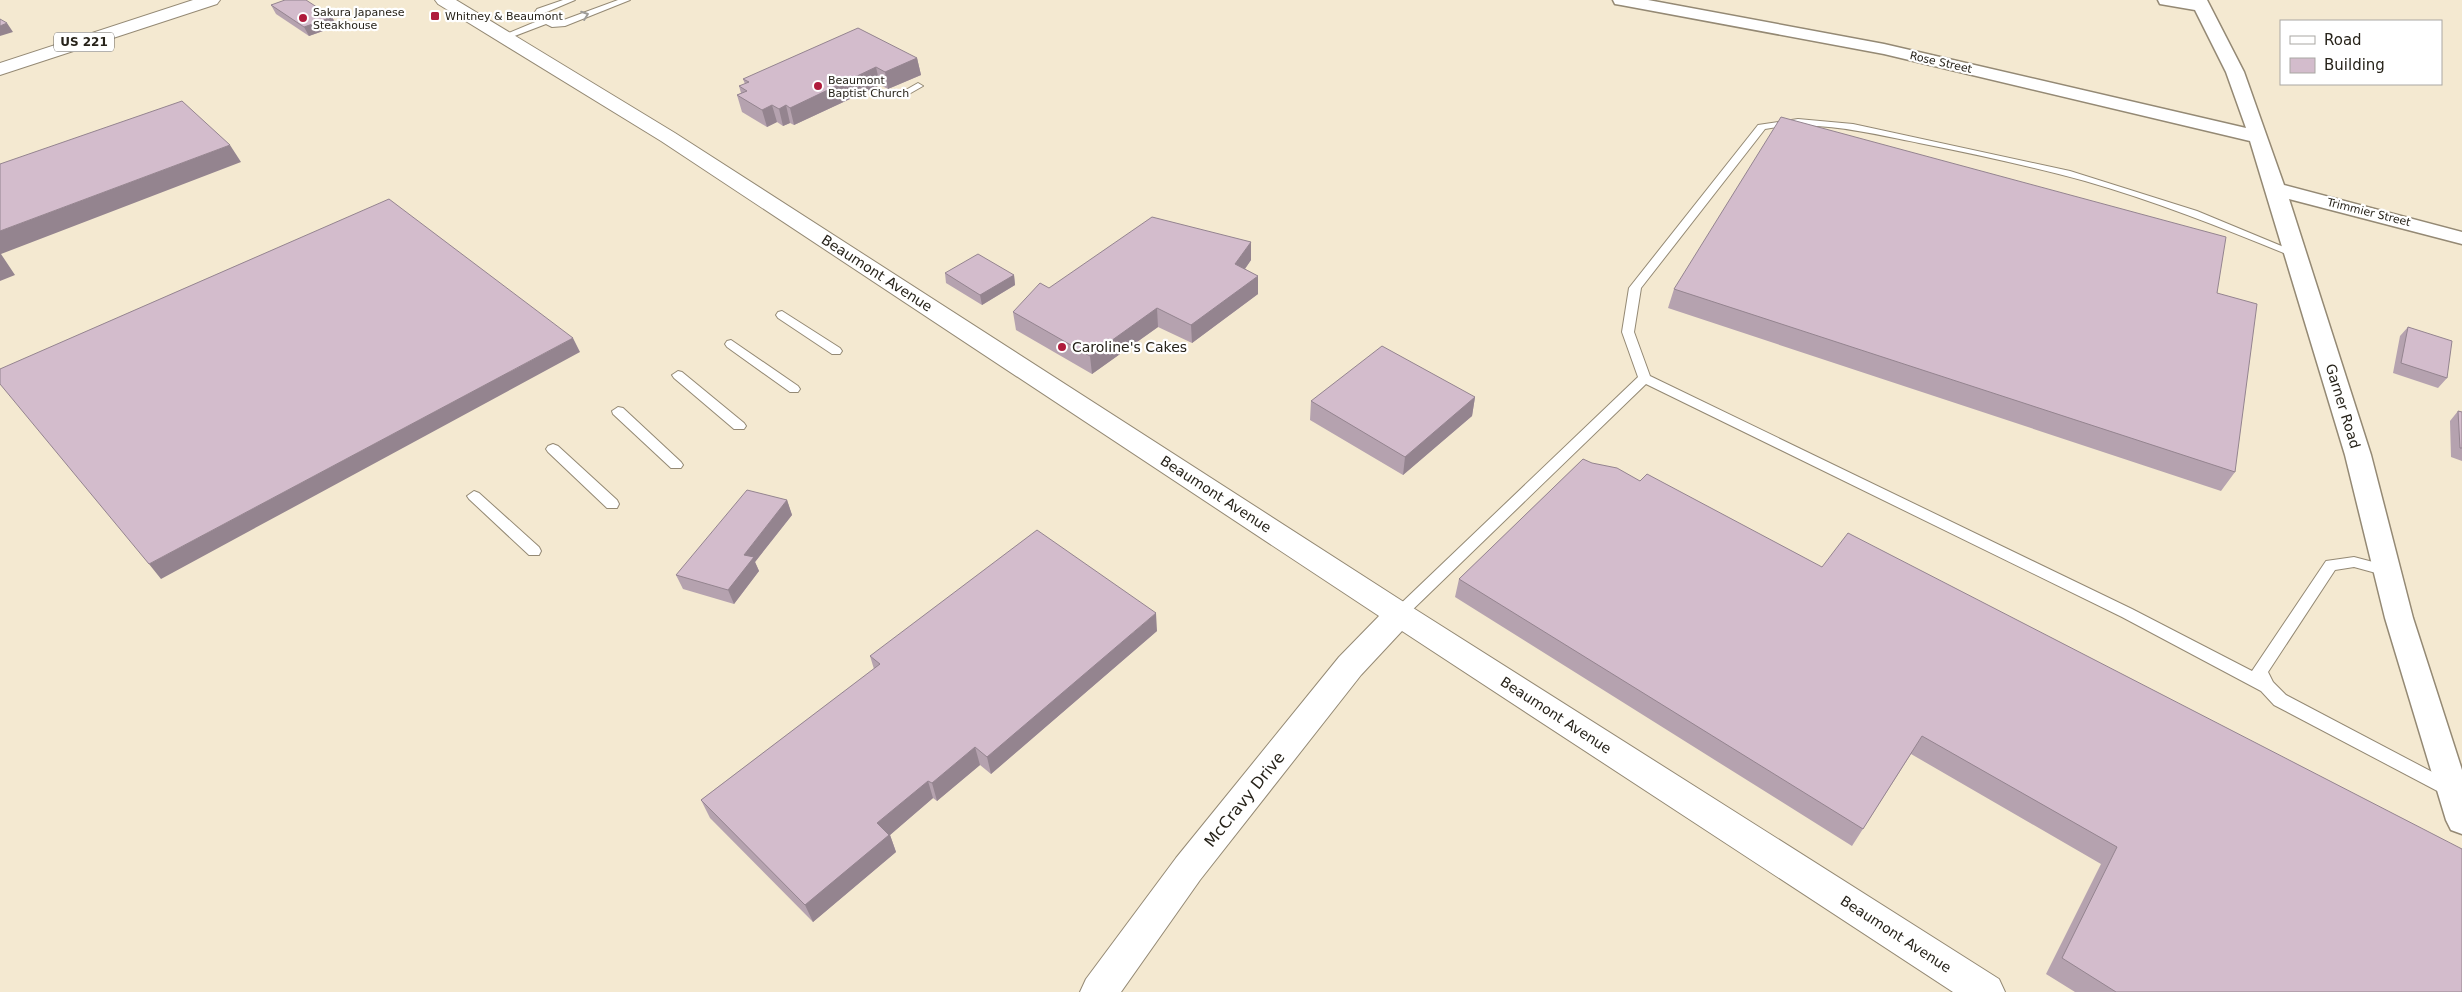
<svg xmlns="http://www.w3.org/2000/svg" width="2462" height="992" font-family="'DejaVu Sans',sans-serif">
<rect width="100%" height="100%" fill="#f4e9d1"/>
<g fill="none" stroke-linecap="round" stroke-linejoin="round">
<g stroke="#948974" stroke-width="2">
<path id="service" d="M563,0h12l-33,14 12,7h7l57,-21h12l-65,26 -13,1 -6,-3 -39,15 -8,-2 41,-17 -7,-5 4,-6z
M918,83l5,3 -14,8 -5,-3z
M1798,119l55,5 217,47 127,40 104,43 -6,3 -4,-1c-68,-28 -136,-55 -206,-75 -55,-15 -111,-27 -166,-38 -51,-10 -102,-24 -154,-14l-124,159 -7,44 16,44 482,233 120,62 74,-110 28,-4 38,10 2,4 -2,4 -5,1 -33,-9 -19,3 -67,102 5,10 13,13 171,90 2,5 -2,5 -6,2 -6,-2 -171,-90 -13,-14 -139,-74 -476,-233 -242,234h-10l-2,-4 2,-4 244,-233 -16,-45 7,-44 129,-163z
M782,311l58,37 2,3 -2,3h-8l-54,-36 -2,-3 2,-3z
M731,340l67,46 2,3 -2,3h-8l-63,-45 -2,-3 2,-3z
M678,371l4,1 62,51 2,3 -2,3h-10l-60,-51 -2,-3z
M618,407l5,1 58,54 2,3 -2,3h-10l-58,-54 -1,-3z
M553,444l5,2 59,54 2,4 -2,4h-10l-59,-56 -2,-3 2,-3z
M474,491l5,2 60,54 2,4 -2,4h-10l-60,-56 -2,-3z"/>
</g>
<g stroke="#948974" stroke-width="3">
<path id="minor" d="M1613,0h35l236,44 362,84 -20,-56 -31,-62 -35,-6 -2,-4h49l37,72 40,113 178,47v12l-173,-45 82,256 42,163 49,152v64l-11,-4 -5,-10 -61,-202 -40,-163 -95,-314 -366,-87 -263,-49 -6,-1z"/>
</g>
<g stroke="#948974" stroke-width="2">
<path id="tertiary" d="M435,0h21l219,133 735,473 589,373 6,13h-52l-551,-361 -41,44 -161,205 -79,112h-41l6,-13 90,-121 163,-201 40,-41 -718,-475 -223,-137z"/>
</g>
<g stroke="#948974" stroke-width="2">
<path id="primary" d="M193,0h27l-3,4 -217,71v-12z"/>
</g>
<use href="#service" fill="#fff" fill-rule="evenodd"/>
<use href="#minor" fill="#fff" fill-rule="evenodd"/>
<use href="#tertiary" fill="#fff" fill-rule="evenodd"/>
<use href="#primary" fill="#fff" fill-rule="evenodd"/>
</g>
<path fill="#b5a2af" d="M271,5l61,12 5,9 -28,10 -33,-22z
M917,58l4,17 -33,14 -8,-4 -86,40 -4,-2 -7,3 -6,-4 -10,5 -25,-15 -5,-17 4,-2 -2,-7 6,-2 -2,-5z
M1251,242v18l-6,9 13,7v18l-66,49 -34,-16 -66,47 -76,-44 -3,-18 36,-24z
M945,273l69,2 1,10 -33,20 -36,-22z
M1674,289l543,4 18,179 -14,19 -553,-183z
M2408,327l39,51 -9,10 -45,-15 7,-37z
M1475,397l-3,19 -69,59 -93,-55 1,-19z
M2458,411l4,1v49l-11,-4 -1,-36z
M1583,459l879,533h-387l-29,-18 55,-110 -190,-110 -59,92 -397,-249 4,-18z
M787,500l5,15 -37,47 4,9 -25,33 -51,-15 -7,-14z
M1157,631l-166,143 -11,-9 -43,36 -4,-3 -43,37 6,17 -83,70 -103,-104 -9,-18 173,-131 -4,-13z"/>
<path fill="#94848f" d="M332,17l5,9 -28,10 -5,-9z
M7,23l6,9 -13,4v-10z
M917,58l4,17 -33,14 -3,-17z
M876,67l4,18 -86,40 -4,-17z
M772,105l5,17 -10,5 -5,-17z
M786,105l4,18 -7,3 -4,-17z
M230,145l11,17 -240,92 14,21 -15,6v-50z
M1251,242v18l-16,23v-19z
M1014,275l1,10 -33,20 -2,-10z
M1258,276v18l-66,49 -1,-18z
M1157,308l1,19 -66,47 -2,-18z
M573,338l7,14 -419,227 -12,-15z
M1475,397l-3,19 -69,59 2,-18z
M787,500l5,15 -37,47 4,9 -25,33 -6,-14 16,-35z
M1156,613l1,18 -166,143 -4,-17z
M975,747l5,18 -43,36 -5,-18z
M928,781l5,17 -43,37 6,17 -83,70 -8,-17 72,-82z"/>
<path fill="#d3bccc" stroke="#94848f" d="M285,0h21l26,17 -28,10 -33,-22z
M0,19l7,4 -7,3z
M858,28l59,30 -32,14 -9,-5 -86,41 -4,-3 -7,4 -7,-4 -10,5 -25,-15 10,-4 -8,-5 10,-4 -6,-3z
M182,101l48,44 -230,86v-67z
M1781,117l445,120 -9,56 40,11 -22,168 -561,-183z
M389,199l184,139 -424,226 -149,-180v-15z
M1152,217l99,25 -16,22 23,12 -67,49 -34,-17 -67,48 -77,-44 27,-29 9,5z
M978,254l36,21 -34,20 -35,-22z
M2408,327l44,14 -5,37 -46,-15z
M1382,346l93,51 -70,60 -94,-56z
M2458,411l4,1v36h-2z
M1583,459l9,4 25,5 23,13 7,-7 175,93 26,-34 614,316v143h-346l-54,-34 55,-111 -195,-111 -59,93 -404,-250z
M747,490l40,10 -43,55 10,2 -26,33 -52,-15z
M1037,530l119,83 -169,144 -12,-10 -43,36 -4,-2 -51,42 12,12 -84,70 -104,-105 179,-136 -10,-8z"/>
<defs><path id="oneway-chevron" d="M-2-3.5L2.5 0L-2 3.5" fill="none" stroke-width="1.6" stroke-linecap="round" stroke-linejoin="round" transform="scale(1.25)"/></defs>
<use stroke="#9e9c98" href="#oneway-chevron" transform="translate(585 15) rotate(-20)"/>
<g fill="#af1b3c" stroke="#fff" stroke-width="2">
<rect x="430" y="11" width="10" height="10" rx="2.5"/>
<circle cx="303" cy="18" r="5"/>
<circle cx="818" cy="86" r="5"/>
<circle cx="1062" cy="347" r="5"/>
</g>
<g text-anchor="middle" stroke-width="4.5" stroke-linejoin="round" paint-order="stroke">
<g font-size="11" fill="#27231a" stroke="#fff" text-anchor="start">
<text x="313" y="16">Sakura Japanese<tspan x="313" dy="13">Steakhouse</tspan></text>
<text x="445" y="20">Whitney &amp; Beaumont</text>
<text x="828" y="84">Beaumont<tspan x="828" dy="13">Baptist Church</tspan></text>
</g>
<g font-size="11" fill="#27231a" stroke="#fff">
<text transform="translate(1941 62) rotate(13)" y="4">Rose Street</text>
<text transform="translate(2369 212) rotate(14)" y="4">Trimmier Street</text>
</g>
<rect fill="#fff" stroke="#68655f" stroke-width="1" x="54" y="32.5" width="60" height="19" rx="4"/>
<g font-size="12" font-weight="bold" fill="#27231a">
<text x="84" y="46">US 221</text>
</g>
<g font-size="14" fill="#27231a" stroke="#fff">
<text transform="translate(877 273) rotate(33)" y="5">Beaumont Avenue</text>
<text transform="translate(2343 406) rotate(73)" y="5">Garner Road</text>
<text transform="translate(1216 494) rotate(33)" y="5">Beaumont Avenue</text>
<text transform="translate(1556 715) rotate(33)" y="5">Beaumont Avenue</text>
<text transform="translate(1896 934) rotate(33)" y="5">Beaumont Avenue</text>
</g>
<g font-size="14" fill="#27231a" stroke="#fff" text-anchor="start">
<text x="1072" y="352">Caroline's Cakes</text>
</g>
<g font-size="16" fill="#27231a" stroke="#fff">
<text transform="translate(1244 799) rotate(-51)" y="6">McCravy Drive</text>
</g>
</g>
<rect x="2280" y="20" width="162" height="65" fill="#ffffff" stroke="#a9a7a3"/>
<rect x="2290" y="36" width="25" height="8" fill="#ffffff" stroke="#a9a7a3"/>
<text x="2324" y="45" font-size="15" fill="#27231a">Road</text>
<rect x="2290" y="58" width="25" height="15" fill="#d3bccc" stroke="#a9a7a3"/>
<text x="2324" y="70" font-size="15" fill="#27231a">Building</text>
</svg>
